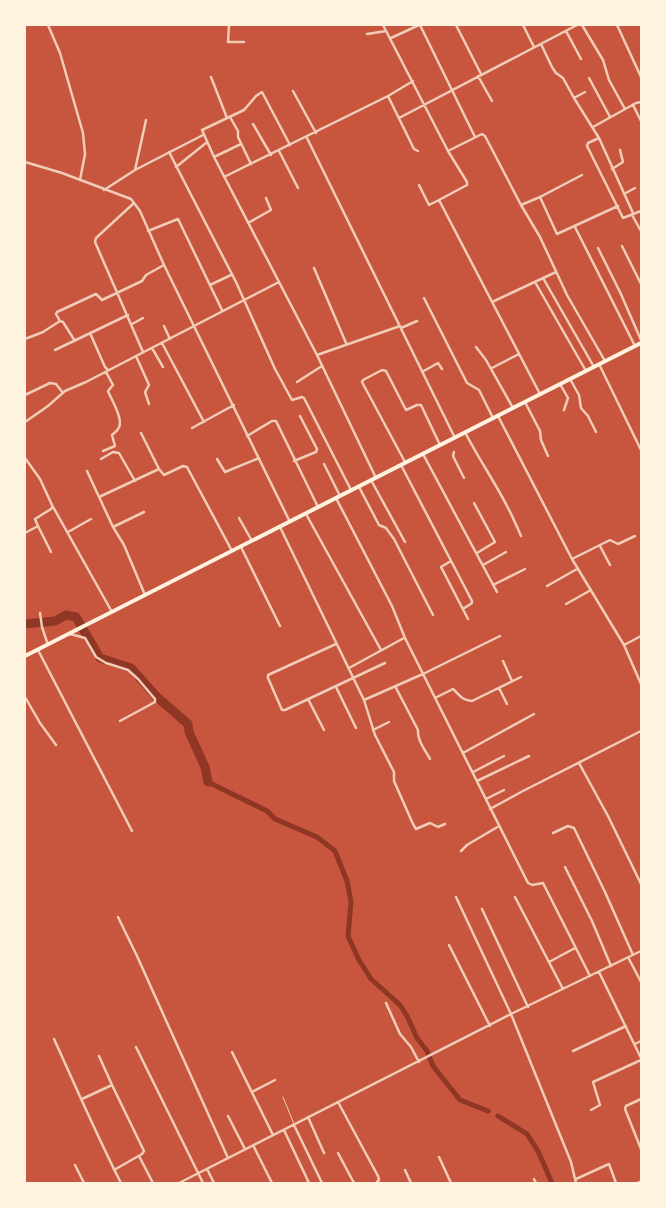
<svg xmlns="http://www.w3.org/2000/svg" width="666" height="1208" font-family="'PT Serif',serif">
<rect width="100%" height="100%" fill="#c8553d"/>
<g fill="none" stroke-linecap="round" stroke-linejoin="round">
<path stroke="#8f3625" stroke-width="5" d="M208,782l59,29 8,8 42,18 18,14 12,30 4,21 -3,34 11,24 12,19 29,26 7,11 10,22 10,13 6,15 27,34 28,11
M498,1116l29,18 11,17 14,32"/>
<path stroke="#8f3625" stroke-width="9" d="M25,624l30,-3 11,-6 10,2 24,41 31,10 26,29 31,27 1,8 16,35 3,15"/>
<path stroke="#f1ccb7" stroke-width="1" d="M283,1097l11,27"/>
<path stroke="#f1ccb7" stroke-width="2.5" d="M48,25l12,28 23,80 2,21 -5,26
M229,25l-1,17h16
M383,25l65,126 19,31v3l-28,15
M420,25l55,112
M456,25l25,49
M523,25l11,22
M582,25l21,35 6,20 16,29
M617,25l24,52
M566,31l15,28
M367,34l19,-3
M391,38l28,-13
M541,44l11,23 4,6 7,5 11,20 25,40 34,75 -1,2 9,16
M478,76l14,25
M211,77l16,41
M589,78l21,39
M293,91l23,42
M388,96l26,53 4,2
M574,98l11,-6
M633,105l8,16
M230,117l8,14v6l13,27
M399,118l178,-93
M253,124l18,31
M593,127l43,-24 5,-1
M307,138l148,300
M599,138l-11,5 -1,3 36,72 18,-7
M290,145l-28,-53 -6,4 -12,14 -42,20 12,27 103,198 59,123
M279,151l19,37
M448,151l34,-17 3,2 36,69 19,32 27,58 38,66
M169,152l67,130 39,87 17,31 10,-3 2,1 47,92
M214,157l27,-13
M25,162l37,11 69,26 9,12 24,54 126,257
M176,167l30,-24
M612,169l11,-7 -3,-12
M135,170l11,-50
M224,177l164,-81 25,-15
M419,185l10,20 10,-5 101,194
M104,190l31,-20 68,-35
M624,194l11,-6
M540,197l17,37 61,-28
M134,203l-38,35 -1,4 48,110
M521,205l19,-8 42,-22
M248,223l23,-13 -5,-12
M575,227l60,119
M148,231l30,-12 44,91
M622,246l19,38
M598,248l22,44 21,48
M314,268l32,75
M543,278l51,89
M535,282l51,89
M210,285l21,-10
M424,298l43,85 12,7 14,28
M492,302l64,-30
M60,321l3,1 12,19
M132,324l11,-6
M164,326l6,13
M401,328l16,-7
M90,333l15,34 3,3
M25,339l18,-7 17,-11 -4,-7 1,-2 39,-18 6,6 40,-19 4,-6 18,-10
M162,343l42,79
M476,347l10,13 27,48
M152,348l11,19
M55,350l73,-35
M317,355l83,-29
M136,356l13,29 -4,7 4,12
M599,364l42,86
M492,368l27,-14
M422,372l16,-9 4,6
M570,379l9,16 2,13 7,8 8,16
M297,382l25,-16
M560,384l8,14 -4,12
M25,395l25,-12 6,1 7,9
M525,402l15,29 1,9 7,16
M498,416l74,143 52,86 17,39
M25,422l23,-16 17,-15 21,-9 193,-100
M192,428l42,-23
M465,432c13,26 30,50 43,76 5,9 9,19 13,28
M247,436l25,-15h4l42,86
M103,451l12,-5 -3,-11c2,-2 5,-4 6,-6 7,-8 -7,-30 -10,-38l5,-6 -7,-13
M454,452l-1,4 11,22
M423,454l74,138
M25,458l15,21 12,26 60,107
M101,459l12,-7 6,1 16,28
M217,459l8,13 34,-14
M294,461l22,-9 1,-3 -17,-33
M405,462l-43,-80 1,-2 19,-10 4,1 20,39 11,-5h4l19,40
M324,464l16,32
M401,465l71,136v2l-9,6
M159,469l5,6 19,-9 4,1 45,84
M87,471l26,56 11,18 21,50
M371,480l34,62
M359,487l20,38 7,3 8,11 39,76
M99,497l60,-28 -18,-36
M336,498l56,108 13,32 123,245 4,2 11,-2 47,93
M474,503l21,39 -18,11
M306,514l75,136
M239,518l13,23
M38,526l13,26
M113,527l31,-15
M280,527l84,173 11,35 19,37v9l19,43 3,5 14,-6 8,4 7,-3
M68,532l23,-13
M25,533l13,-7 -3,-7 16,-10 1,-2
M600,546l10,19
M241,547l39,79
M572,559l38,-19 8,4 17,-8
M451,561l-10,6 27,52
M483,565l23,-13
M493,585l32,-16
M547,586l30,-17
M566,604l25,-14
M40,613l2,14 6,18
M70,634l15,4 11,19 10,6 22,7 10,9 17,20v3l-35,19
M336,644l-68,31v3l14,32h3l100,-47
M624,645l17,-9
M38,650l94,181
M503,661l9,20
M349,668l55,-30
M395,686l23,44c-1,10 7,20 12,29
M336,687l20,41
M499,688l8,16
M25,697l15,26 16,22
M435,698l18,-9c7,6 8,11 19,12l49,-24
M308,699l16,31
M364,700l59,-26 77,-38
M373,730l16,-8
M463,753l71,-39
M579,763l29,53 33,68
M473,772l31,-16
M477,781l52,-25
M486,799l18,-9
M490,809l33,-18 118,-60
M553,833l15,-7 6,2 31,64 28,63
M461,851l6,-6 32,-19
M565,867l27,54 19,45
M456,897l55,117 60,148 5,21
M515,897l48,92
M482,909l46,98
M118,917l19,39 91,202
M449,945l41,81
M628,957l13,25
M549,962l26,-14
M599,972l42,86
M386,1003l14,31 11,13 8,15
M54,1039c22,48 43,97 67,144
M635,1044l6,-3
M136,1047l67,136
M573,1051l53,-25
M232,1052l41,83
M99,1056l13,29
M252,1092l23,-12
M82,1099l30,-14 32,66 -2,3 -28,16
M641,1099l-15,7 -1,3 16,40
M338,1102l40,74 1,4 -3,3
M591,1110l9,-5 -7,-23 48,-22
M228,1116l17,33
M308,1117l16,36
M294,1125l28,58
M284,1130l25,53
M253,1145l19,38
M338,1153l16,30
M139,1156l14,27
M439,1157l12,26
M75,1165l9,18
M207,1169l7,14
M405,1170l6,13
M534,1179l2,4
M576,1179l33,-15 7,19
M639,1182v1
M179,1183l332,-169 130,-63"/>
<path stroke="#fff3e0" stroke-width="4" d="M25,656l616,-313"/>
</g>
<rect width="666" height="1208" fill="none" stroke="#fff3e0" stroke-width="52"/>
</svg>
